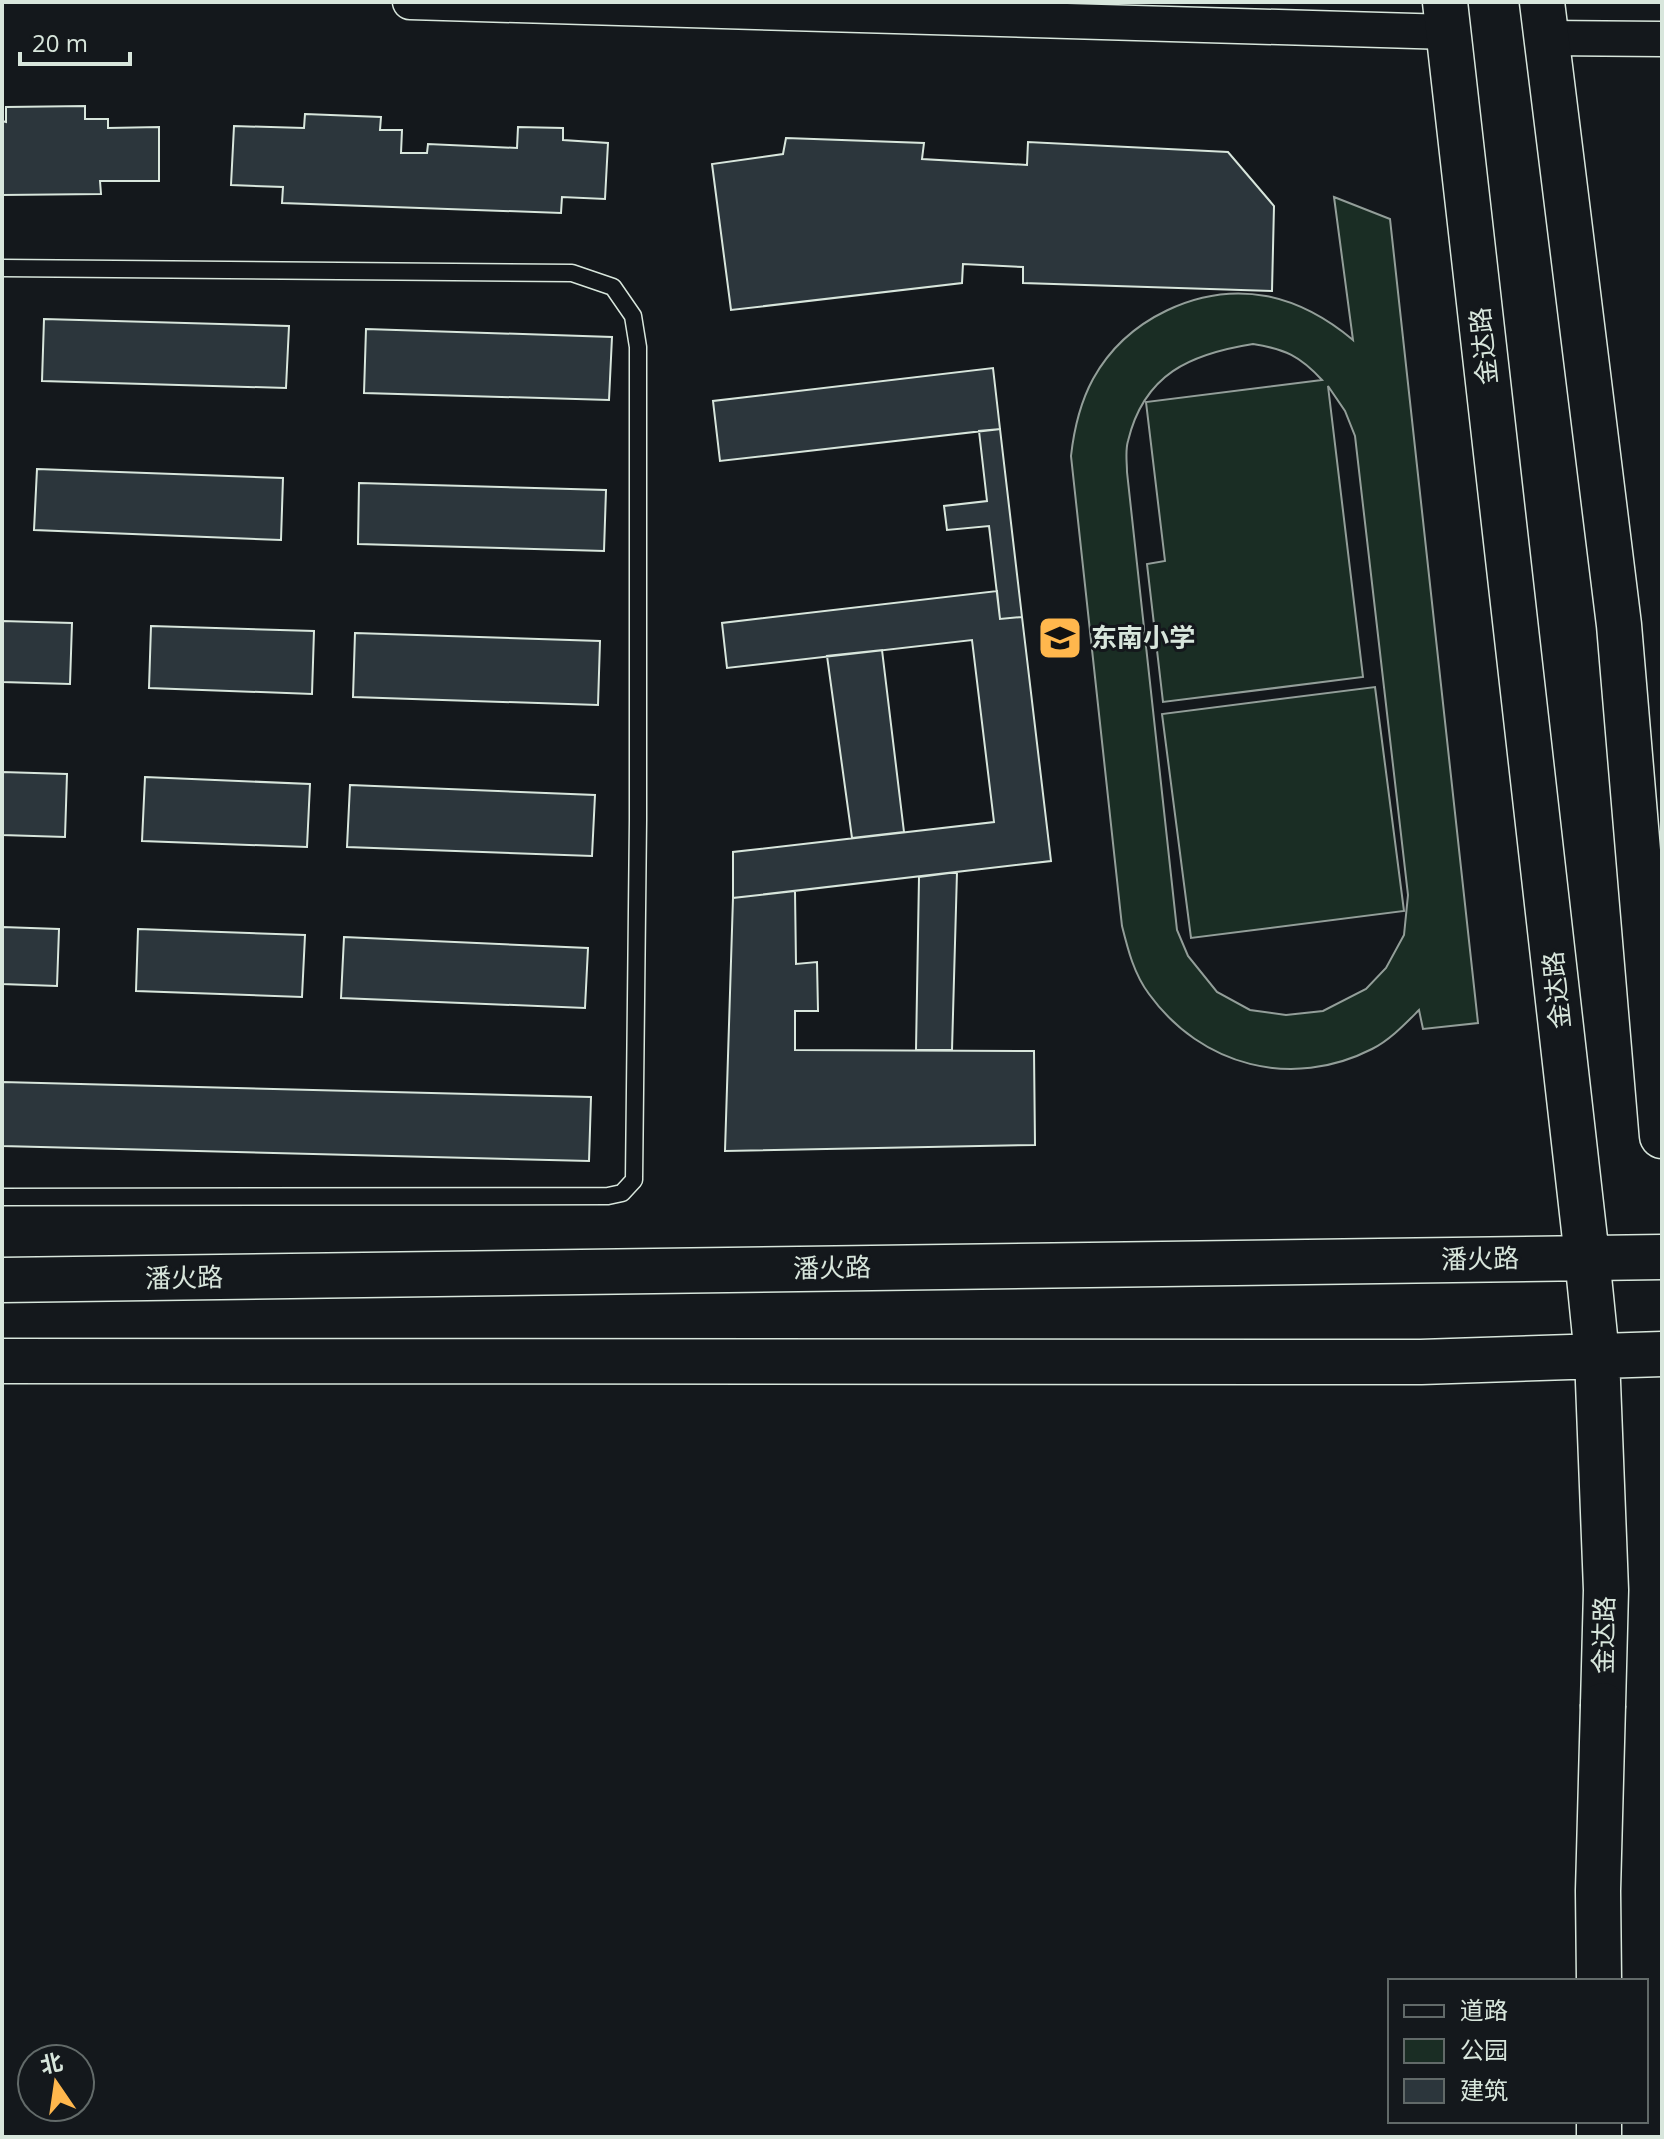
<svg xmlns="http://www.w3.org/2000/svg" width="1664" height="2139" font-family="'Open Sans','Noto Sans SC',sans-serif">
<rect width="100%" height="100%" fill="#14181c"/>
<path fill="#1a2d24" stroke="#939e99" stroke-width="2" fill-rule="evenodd" d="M1334,197l56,22 88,804 -55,6 -4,-19c-14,14 -29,30 -47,39 -80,41 -171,17 -223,-55 -15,-20 -21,-44 -27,-68l-51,-470c3,-27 9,-53 22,-77 33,-60 106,-95 173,-83 32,6 63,24 87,44zM1253,344c32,5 47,12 69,36l-176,22 19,159 -18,3 16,138 200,-25 -35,-291 17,25 10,25 53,459 -4,40 -18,33 -20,21 -43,22 -37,4 -36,-5 -33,-18 -29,-36 -11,-26 -50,-458c0,-10 -2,-21 1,-31 16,-67 62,-87 125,-97z
M1375,687l29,224 -213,27 -29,-224z"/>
<path fill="#2c363c" stroke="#d8e6dc" stroke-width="2" d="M85,106v13h23v9l51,-1v54h-59l1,13 -99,1v-74l4,1v-15z
M305,114l76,3 -1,13h22l-1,23h26l1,-9 89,4 1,-21 45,1v12l45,3 -3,56 -43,-2 -1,16 -279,-10 1,-16 -52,-2 3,-59 70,2z
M786,138l138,5 -2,16 105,6 1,-23 200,10 46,54 -2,85 -249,-8v-16l-60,-3 -1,19 -231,27 -19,-146 71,-10z
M44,319l245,7 -3,62 -244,-7z
M366,329l246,8 -3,63 -245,-7z
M993,368l7,61 -280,32 -7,-60z
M1000,429l22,188 -22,2 -11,-93 -42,4 -3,-24 43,-5 -8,-70z
M37,469l246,9 -2,62 -247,-10z
M359,483l247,7 -2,61 -246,-7z
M997,591l3,28 22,-2 29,244 -318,37v-46l261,-30 -22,-182 -245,28 -5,-45z
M2,621l70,2 -2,61 -68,-2z
M151,626l163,5 -2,63 -163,-6z
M355,633l245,8 -2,64 -245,-8z
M882,650l22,182 -52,6 -25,-182z
M2,772l65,2 -2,63 -63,-2z
M145,777l165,7 -3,63 -165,-6z
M350,785l245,10 -3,61 -245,-9z
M957,872l-5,178h-36l3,-173z
M795,891l1,73 21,-2 1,49h-23v39l239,1 1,94 -310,6 8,-253z
M2,927l57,2 -2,57 -55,-2z
M138,929l167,6 -3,62 -166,-6z
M344,937l244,11 -3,60 -244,-10z
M2,1082l589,15 -2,64 -587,-15z"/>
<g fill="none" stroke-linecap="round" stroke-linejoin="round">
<g stroke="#d8e6dc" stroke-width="19">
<path id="lane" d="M2,268l570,5 41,14 20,29 5,31v473l-4,360 -12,13 -14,3 -606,1"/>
</g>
<g stroke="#d8e6dc" stroke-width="37">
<path id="street" d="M410,2l1039,30
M1546,38l116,1"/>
</g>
<g stroke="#d8e6dc" stroke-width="47">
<path id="secondary" d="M1445,2l142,1255 10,99 9,234 -3,115
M1542,2l77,623 43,511
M2,1280l1660,-23
M2,1361l1419,1 241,-8
M1599,2121v16"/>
</g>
<use href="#lane" stroke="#14181c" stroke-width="16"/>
<use href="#street" stroke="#14181c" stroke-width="34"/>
<use href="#secondary" stroke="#14181c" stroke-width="44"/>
<g stroke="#d8e6dc" stroke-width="47" stroke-linecap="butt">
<path id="secondary-bridge" d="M1599,1981l-1,-90 5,-186"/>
</g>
<use href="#secondary-bridge" stroke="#14181c" stroke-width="44"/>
</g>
<defs>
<g id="school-square" transform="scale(2.3)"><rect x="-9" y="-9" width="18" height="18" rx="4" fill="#ffb74d" stroke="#14181c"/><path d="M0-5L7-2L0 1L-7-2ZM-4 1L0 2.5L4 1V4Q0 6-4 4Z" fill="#111"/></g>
</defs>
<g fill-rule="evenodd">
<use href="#school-square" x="1060" y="638"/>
</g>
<g text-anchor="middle" stroke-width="6" stroke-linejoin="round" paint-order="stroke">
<g font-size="26" fill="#d8e6dc" stroke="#14181c">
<text transform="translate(1484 346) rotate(-96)" y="9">金达路</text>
<text transform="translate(1557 990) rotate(-96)" y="9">金达路</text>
<text transform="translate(1480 1259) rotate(-1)" y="9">潘火路</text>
<text transform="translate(832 1268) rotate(-1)" y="9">潘火路</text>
<text transform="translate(184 1278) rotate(-1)" y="9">潘火路</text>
<text transform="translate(1604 1635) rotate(-89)" y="9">金达路</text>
</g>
<g font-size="26" font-weight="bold" fill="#d8e6dc" stroke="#14181c" text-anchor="start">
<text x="1091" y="647">东南小学</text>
</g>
</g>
<rect width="1664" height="2139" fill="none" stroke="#d8e6dc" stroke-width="8"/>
<rect x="1388" y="1979" width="260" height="144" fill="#14181c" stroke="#626a69" stroke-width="2"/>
<rect x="1404" y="2005" width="40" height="12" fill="#14181c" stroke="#626a69" stroke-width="2"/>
<text x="1460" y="2019" font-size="24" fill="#d8e6dc">道路</text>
<rect x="1404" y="2039" width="40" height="24" fill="#1a2d24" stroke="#626a69" stroke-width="2"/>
<text x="1460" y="2059" font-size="24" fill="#d8e6dc">公园</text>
<rect x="1404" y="2079" width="40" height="24" fill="#2c363c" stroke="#626a69" stroke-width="2"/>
<text x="1460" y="2099" font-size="24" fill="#d8e6dc">建筑</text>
<g transform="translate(56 2083) rotate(347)"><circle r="38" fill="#14181c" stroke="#626a69" stroke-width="2"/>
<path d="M0-6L14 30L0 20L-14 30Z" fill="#ffb74d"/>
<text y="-12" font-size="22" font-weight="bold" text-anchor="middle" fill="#d8e6dc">北</text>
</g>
<path d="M20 52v12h110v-12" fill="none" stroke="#d8e6dc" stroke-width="4"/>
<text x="32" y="52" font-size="24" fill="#d8e6dc" stroke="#14181c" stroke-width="6" paint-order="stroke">20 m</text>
</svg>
